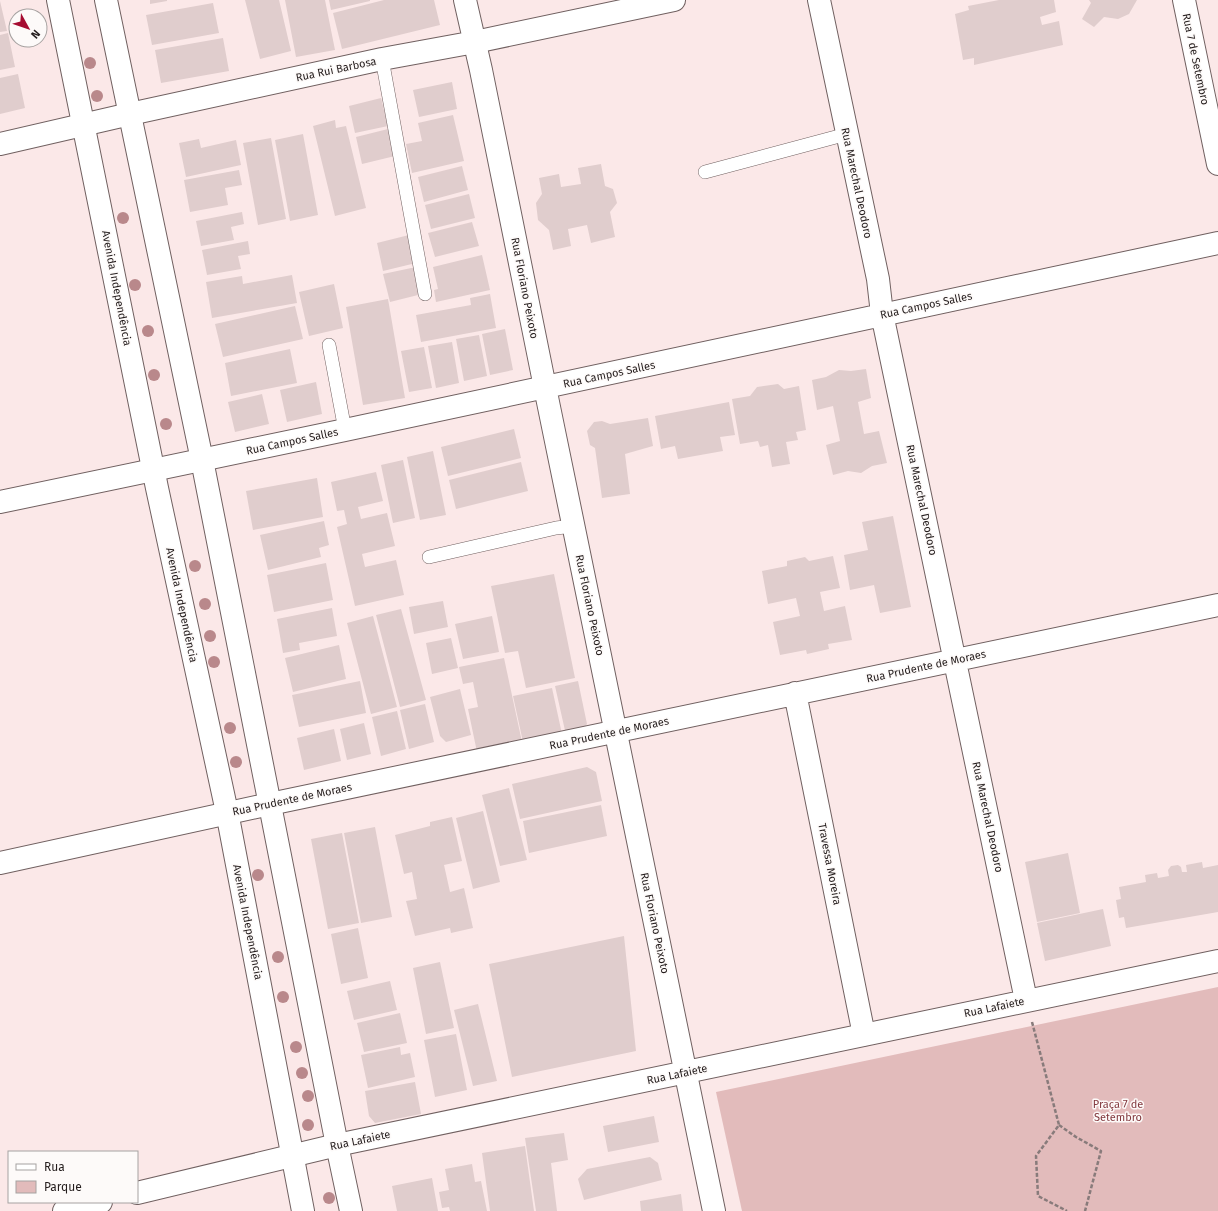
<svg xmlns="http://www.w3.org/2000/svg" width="1218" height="1211" font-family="'Fira Sans',sans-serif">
<rect width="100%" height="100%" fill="#fbe8e8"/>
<path fill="#e2bbbb" d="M1218,987v224h-476l-26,-119z"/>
<path fill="#e0cdcd" d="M150,0h17v1l-17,3z
M245,0h34l12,51 -31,8z
M285,0h40l10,50 -39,7z
M329,0h41v1l-39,9z
M384,0h50l6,25 -98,24 -9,-36z
M999,0h55l2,12 -16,5 2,8 17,-4 4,24 -89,20v-7l-11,2 -8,-46 14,-4 -1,-4z
M1089,0h48l-8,14 -11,5 -14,-2 -10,10 -12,-8 9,-16z
M0,1l7,30 -7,1z
M213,3l6,30 -67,12 -6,-30z
M8,33l7,34 -15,3v-35z
M223,38l6,33 -68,12 -6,-33z
M18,74l7,34 -25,6v-36z
M452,82l5,27 -38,8 -6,-27z
M381,98l7,28 -33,7 -6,-27z
M453,115l11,46 -52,12 -6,-29 16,-3 -4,-18z
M335,120l1,8 10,-2 20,82 -31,8 -22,-90z
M388,129l7,27 -33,8 -6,-27z
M303,134l15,81 -28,6 -15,-81z
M271,138l15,81 -28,6 -15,-82z
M199,139l2,9 35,-8 5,25 -55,12 -7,-34z
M601,164l4,22 8,3 4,14 -7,9 5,25 -24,6 -4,-18 -19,4 3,17 -18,4 -4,-20 -11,-10 -2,-17 6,-9 -3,-16 20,-4 2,13 20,-3 -3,-16z
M462,166l6,24 -44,12 -6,-25z
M239,170l3,15 -17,3 3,17 -38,7 -6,-32z
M469,194l6,24 -44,11 -6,-24z
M242,212l2,12 -13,3 3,13 -33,6 -5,-25z
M472,222l7,24 -44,11 -7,-24z
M409,235l7,28 -33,8 -6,-28z
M248,241l2,13 -12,2 3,13 -34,6 -5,-25z
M482,255l8,35 -54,12 -2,-12 4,-1 -5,-22z
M416,267l6,27 -32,8 -7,-28z
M292,275l5,28 -85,15 -6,-36 36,-6 1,8z
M334,284l9,44 -34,8 -10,-44z
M490,294l6,34 -75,14 -5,-27 55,-10 -1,-7z
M388,299l17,99 -42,7 -17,-98z
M295,306l8,33 -80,18 -8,-33z
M505,329l8,41 -23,5 -8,-41z
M479,335l8,41 -23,5 -8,-42z
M452,342l7,41 -23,5 -8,-42z
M424,347l8,41 -23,4 -8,-41z
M290,349l7,34 -66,13 -6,-33z
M866,369l5,29 -13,4 6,32 15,-3 8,32 -15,3 -11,7 -13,-2 -15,4 -7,-30 14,-4 -7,-35 -16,4 -5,-30 14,-3 13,-7 12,1z
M316,382l6,32 -35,8 -7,-32z
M778,384l6,5 15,-3 7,44 -10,2 2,8 -12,2 4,22 -18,3 -4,-22 -8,2 -2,-6 -18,3 -8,-45 18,-3 7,-9z
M262,394l7,30 -34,8 -7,-30z
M729,402l6,33 -15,2 3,14 -45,8 -3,-13 -14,3 -6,-33z
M648,418l5,28 -28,8 5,40 -28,4 -7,-50 -5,-3 -3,-14 7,-9 8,-1 8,3z
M514,429l7,29 -73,18 -7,-29z
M433,451l13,64 -26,5 -13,-63z
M403,460l12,58 -22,5 -12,-58z
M521,462l7,29 -72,18 -7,-29z
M376,472l7,29 -25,6 3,12 26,-6 8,33 -33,8 3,13 31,-7 8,35 -49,11 -18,-79 10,-3 -3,-14 -7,1 -6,-29z
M317,478l6,39 -70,13 -7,-39z
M893,516l18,91 -31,6 -6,-28 -24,5 -6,-35 24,-5 -6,-28z
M324,521l5,24 -10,3 2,9 -53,13 -8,-35z
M833,556l7,32 -20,4 4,19 21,-5 7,34 -24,4 1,5 -22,5 -1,-4 -26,5 -7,-33 27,-6 -4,-18 -28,6 -6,-33 25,-5v-5l18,-4 4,4z
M326,563l7,37 -59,12 -7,-37z
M554,574l21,104 -49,10 -8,-37 -13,2 -14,-67z
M443,601l5,26 -34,7 -5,-27z
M332,608l5,28 -38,7 1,7 -17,3 -6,-34z
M401,609l25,91 -26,7 -24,-92z
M373,616l24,91 -26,7 -24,-91z
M492,616l7,36 -36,7 -8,-35z
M451,638l7,30 -26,6 -6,-31z
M339,645l7,34 -53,13 -8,-34z
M504,658l18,84 -45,10 -9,-43 10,-2 -5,-25 -10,2 -4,-17z
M360,681l6,32 -67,14 -7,-32z
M578,681l9,43 -6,7 -15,4 -11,-49z
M552,688l10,46 -39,8 -10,-46z
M460,689l11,46 -25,7 -6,-6 -10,-39z
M425,704l9,38 -25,7 -9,-39z
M397,711l9,38 -25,7 -9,-39z
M364,723l7,31 -24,6 -7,-31z
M334,729l7,32 -37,9 -7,-32z
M587,767l9,5 6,29 -82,18 -8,-35z
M509,788l18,72 -27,6 -18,-71z
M601,805l6,31 -78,17 -6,-32z
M483,811l17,71 -27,7 -17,-71z
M452,817l10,44 -18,4 6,27 14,-4 9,40 -22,5 -1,-5 -35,8 -9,-35 11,-2 -5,-27 -8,2 -9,-39 35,-9v-4z
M375,827l17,90 -31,6 -17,-90z
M342,833l17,90 -31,6 -17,-90z
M1068,853l12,60 -43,9 -12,-60z
M1202,862l1,6 15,-3v47l-92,16 -2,-11 -5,1 -3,-18 5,-1 -2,-12 27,-5 -1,-7 12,-2 1,5 11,-2 -1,-6 3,-4 7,-1 3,2 1,5h5l-1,-7z
M1103,909l8,37 -66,15 -8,-38z
M358,928l10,50 -27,6 -10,-50z
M624,936l12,115 -124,26 -23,-113z
M440,962l14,66 -28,6 -13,-66z
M390,981l7,29 -43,10 -7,-29z
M478,1004l19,77 -24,5 -19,-76z
M400,1013l7,30 -43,9 -7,-29z
M456,1034l11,56 -32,7 -11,-57z
M400,1047l1,8 9,-2 5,24 -47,11 -7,-33z
M415,1082l6,32 -46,9 -6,-7 -4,-25z
M654,1116l5,26 -51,10 -5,-26z
M564,1133l4,27 -17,3 6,48h-21l-11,-73z
M525,1146l9,65h-44l-8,-58z
M650,1157l8,6 4,17 -78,20 -6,-21 9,-10z
M472,1164l3,18 6,-1 6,30h-37l-1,-4 -7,1 -3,-16 10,-2 -4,-21z
M432,1178l6,33h-41l-5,-25z
M681,1194l2,17h-42l-1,-10z"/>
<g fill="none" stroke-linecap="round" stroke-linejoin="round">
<g stroke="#706060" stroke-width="14">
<path id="lane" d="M382,59l43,235
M705,172l142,-38
M329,345l16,85
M429,557l127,-29 17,-2"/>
</g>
<g stroke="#706060" stroke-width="24">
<path id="street" d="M465,0l16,70 68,337 165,804
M819,0l59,279 4,35 144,686
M1184,0l34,164
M0,144l130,-30 252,-55 93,-17 199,-42
M0,502l345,-72 873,-187
M795,693l69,342
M270,804l948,-199
M137,1193l200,-48 881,-184
M64,1211l37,-9"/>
</g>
<g stroke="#706060" stroke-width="24">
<path id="secondary" d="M0,863l270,-59"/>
</g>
<g stroke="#706060" stroke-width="24">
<path id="primary" d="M58,0l99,488 70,324 76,399
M106,0l96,460 135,685 14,66"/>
</g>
<path stroke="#887b7b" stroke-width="2.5" stroke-dasharray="4 2" stroke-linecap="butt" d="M1032,1022l27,103 -23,31 2,40 29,15
M1059,1125l17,12 25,14 -16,60"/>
<use href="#lane" stroke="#fff" stroke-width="13"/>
<use href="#street" stroke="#fff" stroke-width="22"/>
<use href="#secondary" stroke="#fff" stroke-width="22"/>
<use href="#primary" stroke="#fff" stroke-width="22"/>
</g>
<g fill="#b9888b">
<circle cx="90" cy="63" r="6"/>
<circle cx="97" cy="96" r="6"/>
<circle cx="123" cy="218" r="6"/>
<circle cx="135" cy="285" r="6"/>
<circle cx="148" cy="331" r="6"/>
<circle cx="154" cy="375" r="6"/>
<circle cx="166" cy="424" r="6"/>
<circle cx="195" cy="566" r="6"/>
<circle cx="205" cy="604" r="6"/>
<circle cx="210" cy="636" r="6"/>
<circle cx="214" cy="662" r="6"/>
<circle cx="230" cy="728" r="6"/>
<circle cx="236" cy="762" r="6"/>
<circle cx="258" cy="875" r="6"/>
<circle cx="278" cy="957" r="6"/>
<circle cx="283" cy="997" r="6"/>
<circle cx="296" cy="1047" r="6"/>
<circle cx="302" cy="1073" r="6"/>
<circle cx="308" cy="1096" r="6"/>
<circle cx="308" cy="1125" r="6"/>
<circle cx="329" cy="1198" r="6"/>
</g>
<g text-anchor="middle" stroke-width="3" stroke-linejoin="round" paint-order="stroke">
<g font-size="11" fill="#241d1d" stroke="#fdfaf9">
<text transform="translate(1196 59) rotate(78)" y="4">Rua 7 de Setembro</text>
<text transform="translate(336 69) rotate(-12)" y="4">Rua Rui Barbosa</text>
<text transform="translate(857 183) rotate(78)" y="4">Rua Marechal Deodoro</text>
<text transform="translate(117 288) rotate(79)" y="4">Avenida Independência</text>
<text transform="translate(525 288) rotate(79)" y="4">Rua Floriano Peixoto</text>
<text transform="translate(926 305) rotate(-12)" y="4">Rua Campos Salles</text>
<text transform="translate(609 374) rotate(-12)" y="4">Rua Campos Salles</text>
<text transform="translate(292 441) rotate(-12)" y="4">Rua Campos Salles</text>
<text transform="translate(922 500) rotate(78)" y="4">Rua Marechal Deodoro</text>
<text transform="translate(182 605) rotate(78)" y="4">Avenida Independência</text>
<text transform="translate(590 605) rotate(78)" y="4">Rua Floriano Peixoto</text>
<text transform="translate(926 666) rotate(-12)" y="4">Rua Prudente de Moraes</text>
<text transform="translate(609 733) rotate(-12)" y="4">Rua Prudente de Moraes</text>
<text transform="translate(292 799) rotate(-12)" y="4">Rua Prudente de Moraes</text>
<text transform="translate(988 817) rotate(78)" y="4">Rua Marechal Deodoro</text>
<text transform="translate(830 864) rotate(79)" y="4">Travessa Moreira</text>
<text transform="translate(248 922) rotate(79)" y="4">Avenida Independência</text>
<text transform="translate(655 923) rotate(78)" y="4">Rua Floriano Peixoto</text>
<text transform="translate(994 1007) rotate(-12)" y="4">Rua Lafaiete</text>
<text transform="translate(677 1074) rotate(-12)" y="4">Rua Lafaiete</text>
<text transform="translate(360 1140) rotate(-12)" y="4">Rua Lafaiete</text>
</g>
<g font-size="11" fill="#833a3f" stroke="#fdfaf9">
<text x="1118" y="1108">Praça 7 de<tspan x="1118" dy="13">Setembro</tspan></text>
</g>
</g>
<rect x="8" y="1151" width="130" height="52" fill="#fdfaf9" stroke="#a6a2a1"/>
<rect x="16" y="1164" width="20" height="6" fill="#ffffff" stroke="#a6a2a1"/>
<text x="44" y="1171" font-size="12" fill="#241d1d">Rua</text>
<rect x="16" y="1181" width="20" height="12" fill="#e2bbbb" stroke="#a6a2a1"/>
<text x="44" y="1191" font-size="12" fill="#241d1d">Parque</text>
<g transform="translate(28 28) rotate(130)"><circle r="19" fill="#fdfaf9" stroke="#a6a2a1"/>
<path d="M0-3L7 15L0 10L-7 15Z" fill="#a60c31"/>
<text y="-6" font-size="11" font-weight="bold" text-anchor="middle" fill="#241d1d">N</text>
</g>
</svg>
